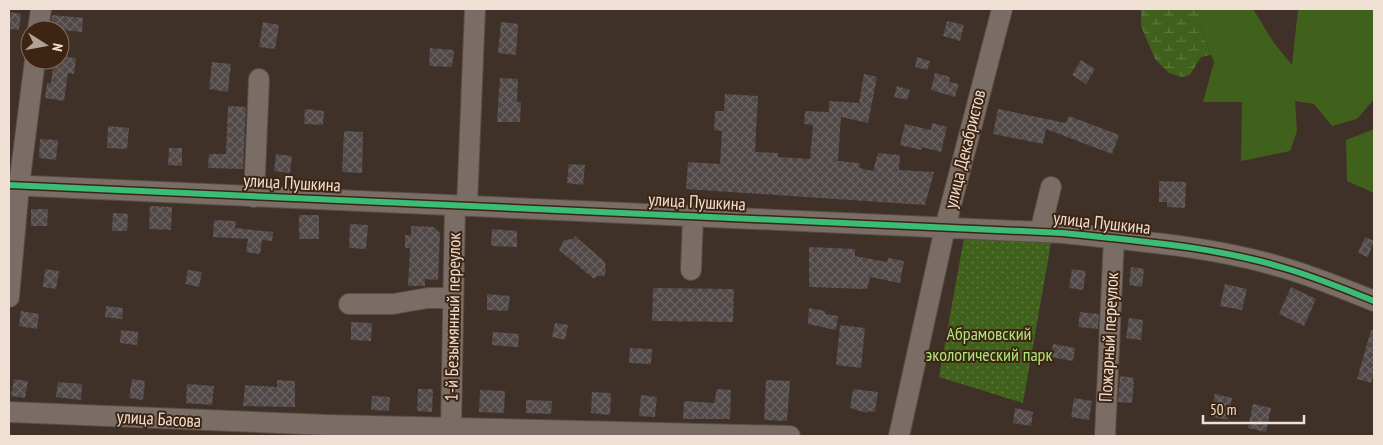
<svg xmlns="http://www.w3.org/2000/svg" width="1383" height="445" font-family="'PT Sans Narrow',sans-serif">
<defs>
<pattern id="wetland-marsh" width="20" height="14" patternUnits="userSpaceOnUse" patternTransform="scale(1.25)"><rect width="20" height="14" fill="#40611c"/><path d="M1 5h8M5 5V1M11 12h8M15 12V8" fill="none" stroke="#5c773c"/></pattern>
<pattern id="park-dots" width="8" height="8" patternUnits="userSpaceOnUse" patternTransform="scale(1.25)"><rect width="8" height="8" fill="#40611c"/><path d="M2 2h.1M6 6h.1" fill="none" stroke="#5c773c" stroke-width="1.8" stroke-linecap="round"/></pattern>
<pattern id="building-cross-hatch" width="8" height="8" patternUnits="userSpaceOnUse" patternTransform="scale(1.25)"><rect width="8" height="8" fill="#514848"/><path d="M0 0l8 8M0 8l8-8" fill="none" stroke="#6a6262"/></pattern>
</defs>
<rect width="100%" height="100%" fill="#3f3127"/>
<path fill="#40611c" d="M1221,9h32l21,34 18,22 6,-56h76v90l-17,20 -25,7 -18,-22 -19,-3 2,30 -7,20 -49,10 1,-59h-39l11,-40 -15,-38z
M1374,129v64l-27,-12 -1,-41z"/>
<path fill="url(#wetland-marsh)" d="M1141,9h80l-22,15 12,31 -10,2 -11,18 -8,2 -13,-4 -14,-14 -14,-33z"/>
<path fill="url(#park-dots)" d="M964,238l87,5 -28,160 -84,-26z"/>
<path fill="url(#building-cross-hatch)" d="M9,12l12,2 -2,16 -10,-1z
M52,15l31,3 -1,14 -31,-3z
M947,21l17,4 -4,16 -17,-5z
M263,22l16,3 -4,24 -16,-2z
M501,22l17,2 -2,31 -18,-2z
M430,48l24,2 -2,17 -23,-1z
M60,56l16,2 -2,16 -6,-1 -4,28 -19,-3 2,-15h4l3,-23h6z
M917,57l13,4 -3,9 -12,-3z
M1081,60l14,9 -9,15 -14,-9z
M212,62l19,2 -3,28 -19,-3z
M935,73l15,4 -1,5 10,2 -4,13 -24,-7z
M864,74l13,3 -9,46 -27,-6 -3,44 22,2 -1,5 14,3 5,-18 22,2 -1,15 35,2 -9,33 -239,-16 2,-27 32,2 2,-33 -8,-1 1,-19h9l1,-17 33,2 -3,56 23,1v4l32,2 3,-34 -9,-1 1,-13 24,1v-11l30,2z
M500,78l18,1 -1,23h4l-1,20h-23z
M897,86l13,4 -3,10 -13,-3z
M228,106l18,1 -3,62 -35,-1 1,-14h17z
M305,109l19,2 -1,14 -19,-1z
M998,109l68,14 3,-7 50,19 -7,19 -66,-25 -3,15 -50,-10z
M932,123l15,4 -6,25 -19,-5 -1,3 -21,-5 5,-21 26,6z
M108,126l21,2 -2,21 -20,-1z
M344,131l19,1 -1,41 -20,-1z
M40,139l18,1 -2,20 -17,-2z
M169,148h13v18l-14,-1z
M276,154l16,2 -2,17 -16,-2z
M569,164l16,1 -2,20 -16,-2z
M1159,181l27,1 -1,26 -18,-1v-5h-8z
M150,206l22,1 -1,23 -22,-1z
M31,209h17l-1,17h-16z
M113,213l15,1 -1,17h-15z
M299,215h20v24h-20z
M214,220l22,1 -1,7 38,4 -1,9 -10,-1 -2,14 -14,-2 2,-13 -35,-2z
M350,224l18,1 -2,24 -17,-1z
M411,226l23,1 6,6 -2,47 -13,-1v7h-17l2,-38h-5v-13h6z
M492,229l25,2v16l-26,-1z
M575,236l30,26 1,10 -2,4h-7l-3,3 -35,-29 5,-10 9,-1z
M1365,237l9,4 -6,16 -10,-4z
M809,247l46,2v7l32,6 1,-4 16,3 -4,22 -30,-6 -3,12 -58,-2z
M1131,267l13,2 -2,18 -13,-2z
M45,269l14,2 -3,18 -13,-2z
M1072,269l14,2 -3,19 -14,-2z
M188,270l14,2 -3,15 -14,-3z
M1225,284l22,5 -5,21 -22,-4z
M1291,287l25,12 -12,27 -25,-12z
M653,288l81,1 -1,33 -81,-1z
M487,294l23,2 -2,15 -21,-1z
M106,306l17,2 -1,11 -17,-2z
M809,308l16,3v3l13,2 -2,14 -28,-6z
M21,311l18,3 -2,15 -18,-3z
M1080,312l19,2 -1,15 -20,-2z
M1129,318l14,2 -2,20 -15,-2z
M351,322l21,1 -1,18 -20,-1z
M555,323l13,2 -3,15 -13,-3z
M840,325l25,3 -4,40 -25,-3z
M121,330l17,2 -1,13 -17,-2z
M1371,330h3v41l-3,12 -14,-4z
M493,332l26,2 -1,13 -26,-2z
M1053,344l22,4 -2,13 -22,-4z
M630,348l22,1 -1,15 -22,-1z
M1120,376l14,2 -2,25 -14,-1z
M14,379l14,2 -3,17 -14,-2z
M132,379l13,2 -2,19 -14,-2z
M277,380l18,1v26l-52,-1 2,-21 32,2z
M766,380l24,1 -3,40 -23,-1z
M58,382l24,2 -1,16 -25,-3z
M187,384l27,2 -2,19 -26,-2z
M418,389h15l-1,23 -15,-1z
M717,389l14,1 -1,29h-47l1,-18 30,2z
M853,389l25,3 -3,20 -7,-1 -1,2 -17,-5z
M480,390l25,1 -1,22 -25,-1z
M592,392l19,1 -1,22 -19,-2z
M1215,394l17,4 -5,22 -17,-4z
M641,395l16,2 -2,20 -16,-1z
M372,396l18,1 -1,14 -18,-1z
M1074,398l18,3 -3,19 -18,-3z
M526,400l26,1 -1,13 -25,-1z
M1253,404l18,4 -5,24 -18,-4z
M1015,408l18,4 -2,14 -18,-3z"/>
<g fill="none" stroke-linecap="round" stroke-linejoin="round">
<g stroke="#594d44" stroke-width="22">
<path id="minor" d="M38,30l3,-21
M9,185l1054,48c73,8 148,13 218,34 32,9 63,22 93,34
M254,197l5,-118
M467,206l8,-197
M1040,232l11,-45
M691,270l2,-53
M9,297l10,-111 16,-126
M349,304h44l35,-6h25
M9,412l318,13 463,11
M451,429l4,-223
M899,436l46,-208 57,-219
M1105,436l9,-198"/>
</g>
<use href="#minor" stroke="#796d66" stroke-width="20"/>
<g stroke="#3e2513" stroke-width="9">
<path id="cycleway" d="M9,185l1054,48c73,8 148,13 218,34 32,9 63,22 93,34"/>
</g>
<use href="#cycleway" stroke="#3abd76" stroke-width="6"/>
</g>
<g text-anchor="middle" stroke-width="4" stroke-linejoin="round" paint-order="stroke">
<g font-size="18" fill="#f0dfd3" stroke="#3e2513">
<text transform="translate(965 149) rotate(-76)" y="6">улица Декабристов</text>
<text transform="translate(292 183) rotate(3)" y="6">улица Пушкина</text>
<text transform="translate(697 202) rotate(3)" y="6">улица Пушкина</text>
<text transform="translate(1102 223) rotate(6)" y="6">улица Пушкина</text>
<text transform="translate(453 317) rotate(-89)" y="6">1-й Безымянный переулок</text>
<text transform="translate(1109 337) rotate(-87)" y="6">Пожарный переулок</text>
<text transform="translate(159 419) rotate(3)" y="6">улица Басова</text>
</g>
<g font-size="18" fill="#aae87a" stroke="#3e2513">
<text x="989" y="340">Абрамовский<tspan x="989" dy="21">экологический парк</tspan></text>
</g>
</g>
<rect width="1383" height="445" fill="none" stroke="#f0dfd3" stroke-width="20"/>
<g transform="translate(45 45) rotate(101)"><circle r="24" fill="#3e2513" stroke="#856f60"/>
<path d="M0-4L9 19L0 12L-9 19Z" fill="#b2a297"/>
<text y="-8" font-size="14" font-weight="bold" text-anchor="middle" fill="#f0dfd3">N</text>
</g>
<path d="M1203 415v8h101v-8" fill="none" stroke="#f0dfd3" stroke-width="2.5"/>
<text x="1210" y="415" font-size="15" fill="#f0dfd3" stroke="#3e2513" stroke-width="4" paint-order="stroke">50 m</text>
</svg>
